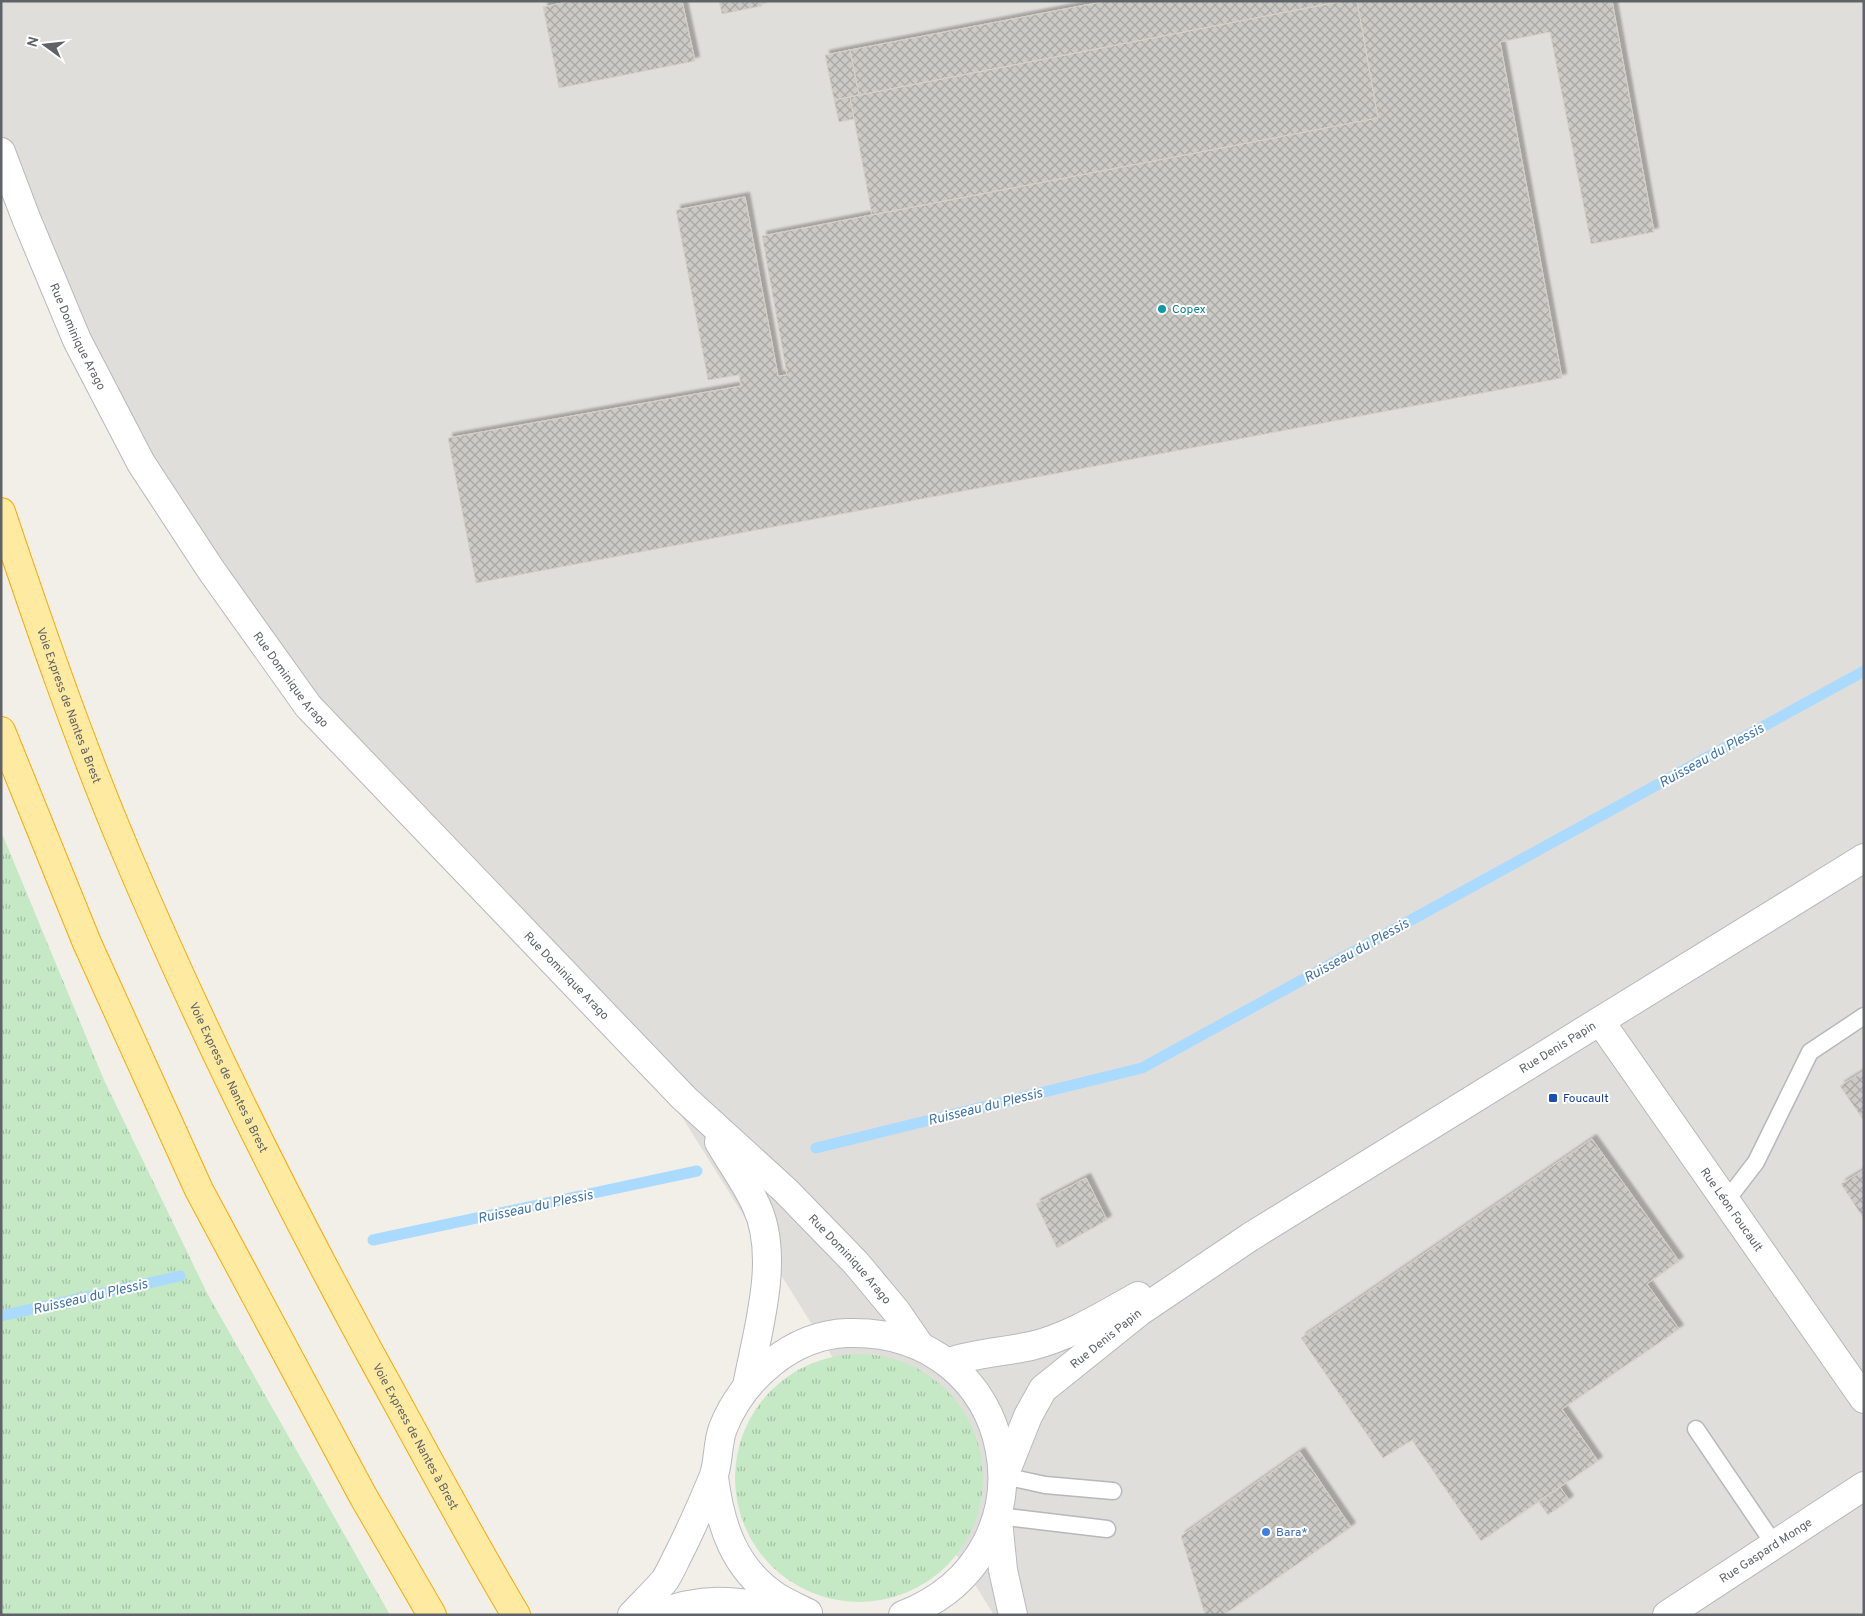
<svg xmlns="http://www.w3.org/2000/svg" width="1865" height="1616" font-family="Overpass,sans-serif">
<defs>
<pattern id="grass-tufts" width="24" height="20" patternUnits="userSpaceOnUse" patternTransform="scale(1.25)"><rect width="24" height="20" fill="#c5e8c5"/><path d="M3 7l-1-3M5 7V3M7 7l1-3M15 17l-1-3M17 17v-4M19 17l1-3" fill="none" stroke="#a3c0a4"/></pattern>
<pattern id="building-cross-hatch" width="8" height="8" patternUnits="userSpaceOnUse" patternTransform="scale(1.25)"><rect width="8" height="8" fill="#cccac5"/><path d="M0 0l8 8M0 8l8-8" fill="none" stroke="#a9a8a4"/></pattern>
<filter id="shadow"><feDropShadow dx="4.5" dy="-4.5" stdDeviation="1" flood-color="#0004"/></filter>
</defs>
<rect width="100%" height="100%" fill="#f1efe8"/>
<path fill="#e0deda" d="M1,1h1863v1614h-870l-354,-565 -332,-344 -167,-243 -140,-311z"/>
<path fill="url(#grass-tufts)" d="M1,831l103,249 103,213 183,322h-389z
M735 1478a124 124 0 1 1 248 0a124 124 0 1 1-248 0Z"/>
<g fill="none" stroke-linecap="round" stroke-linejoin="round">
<path stroke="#aadaff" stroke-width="11" d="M816,1148l326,-80 722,-397
M373,1240l324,-69
M1,1316l179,-40"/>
</g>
<path fill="url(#building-cross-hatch)" stroke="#d6d1c6" filter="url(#shadow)" d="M572,1h110l13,60 -136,27 -16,-81z
M719,1h42l1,5 -40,8z
M1107,1h236l-484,94 -9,-45z
M1343,1h14l21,117 -506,97 -22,-118z
M1357,1h255l42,231 -63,12 -41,-212 -50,10 62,336 -1086,205 -28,-145 293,-52 -2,-11 -31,5 -32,-170 69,-13 33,179 9,-1 -25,-139 616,-118z
M850,50l9,45 -25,5 -9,-45z
M850,97l4,22 -15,3 -5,-22z
M1864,1071v50l-24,-35z
M1592,1139l87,122 -32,23 32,45 -117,80 36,52 -117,80 -69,-101 -29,18 -82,-120z
M1864,1170v49l-23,-35z
M1086,1178l21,42 -50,28 -21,-44z
M1300,1452l51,75 -128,88h-18l-24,-79z
M1560,1487l9,13 -21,15 -10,-14z"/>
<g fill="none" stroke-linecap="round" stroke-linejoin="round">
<g stroke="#b5b8bc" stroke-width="19">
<path id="service" d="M1726,1201l30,-39 54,-110 54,-36
M1696,1429l78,115
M1004,1476l41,9 68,6
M998,1516l109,13"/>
</g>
<g stroke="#b5b8bc" stroke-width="30">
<g id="minor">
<path id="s1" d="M1600,1021l264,378"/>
<path id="s2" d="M1667,1615l197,-129"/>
</g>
</g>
<g stroke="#b5b8bc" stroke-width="30">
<g id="tertiary">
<path id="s3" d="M1,152l25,66 51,122 64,123 70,107 97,136 376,392 102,93 70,72 40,48 24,35"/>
<path d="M719,1142c12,21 27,41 37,63 25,52 1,127 -9,181"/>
</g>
</g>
<g stroke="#b6babf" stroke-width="30">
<g id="secondary">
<path d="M949,1362c27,-9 54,-10 82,-16 38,-9 73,-31 107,-50"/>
<path id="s4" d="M1004,1476l24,-60 15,-27 96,-77 111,-75 614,-379"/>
<path d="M714,1477c6,48 20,92 63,120 10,6 21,11 31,16"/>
<path d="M998,1520l5,50 10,45"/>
<path d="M632,1615c11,-12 23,-23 33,-35 5,-8 9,-17 13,-25 13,-25 24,-51 35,-77 6,-15 4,-35 10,-50 20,-50 69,-93 124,-95 172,-6 216,220 56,282"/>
<path d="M657,1615c50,-22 87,-12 138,-4"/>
</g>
</g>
<g stroke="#f9ab00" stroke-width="30">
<g id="trunk">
<path id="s5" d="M1,512c39,116 79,232 127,345 80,188 172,371 271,549 38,70 76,140 117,209"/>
<path d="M1,731l86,212 112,247 164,306 69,119"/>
</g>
</g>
<use href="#service" stroke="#fff" stroke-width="16"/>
<use href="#minor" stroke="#fff" stroke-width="28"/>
<use href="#tertiary" stroke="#fff" stroke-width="28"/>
<use href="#secondary" stroke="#fff" stroke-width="28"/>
<use href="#trunk" stroke="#feeaa1" stroke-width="28"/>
</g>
<circle fill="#0f9aa8" stroke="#fff" stroke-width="2" cx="1162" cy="309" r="5"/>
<rect fill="#1a4fb4" stroke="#fff" stroke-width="2" x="1548" y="1093" width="10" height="10" rx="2.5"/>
<circle fill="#3f7fe0" stroke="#fff" stroke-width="2" cx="1266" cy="1532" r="5"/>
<g text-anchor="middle" stroke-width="4" stroke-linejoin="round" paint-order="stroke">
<g font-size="12" fill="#0d838f" stroke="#fff" text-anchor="start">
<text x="1172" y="313">Copex</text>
</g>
<g font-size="12" fill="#5f6368" stroke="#fff">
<text dy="4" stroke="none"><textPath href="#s3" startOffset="200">Rue Dominique Arago</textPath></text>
<text dy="4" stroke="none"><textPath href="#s3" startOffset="605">Rue Dominique Arago</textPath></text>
<text dy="4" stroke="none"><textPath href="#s5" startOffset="205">Voie Express de Nantes à Brest</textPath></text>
<text dy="4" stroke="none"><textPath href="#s3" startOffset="1010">Rue Dominique Arago</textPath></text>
<text dy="4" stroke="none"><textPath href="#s4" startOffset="714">Rue Denis Papin</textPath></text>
<text dy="4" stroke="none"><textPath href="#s5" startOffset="610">Voie Express de Nantes à Brest</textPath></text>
<text dy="4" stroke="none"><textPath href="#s1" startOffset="230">Rue Léon Foucault</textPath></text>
<text dy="4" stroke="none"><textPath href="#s3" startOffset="1411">Rue Dominique Arago</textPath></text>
<text dy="4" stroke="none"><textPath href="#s4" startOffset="176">Rue Denis Papin</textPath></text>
<text dy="4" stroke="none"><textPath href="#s5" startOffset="1015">Voie Express de Nantes à Brest</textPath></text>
<text dy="4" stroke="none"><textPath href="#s2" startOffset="118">Rue Gaspard Monge</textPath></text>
</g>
<g font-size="12" fill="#164399" stroke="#fff" text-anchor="start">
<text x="1563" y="1102">Foucault</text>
</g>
<g font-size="12" fill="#366cbe" stroke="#fff" text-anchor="start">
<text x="1276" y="1536">Bara*</text>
</g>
<g font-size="14" font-style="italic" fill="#4174aa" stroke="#fff">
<text transform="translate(1711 755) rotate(-29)" y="5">Ruisseau du Plessis</text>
<text transform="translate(1356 950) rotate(-29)" y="5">Ruisseau du Plessis</text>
<text transform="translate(985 1106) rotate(-14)" y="5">Ruisseau du Plessis</text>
<text transform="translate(535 1206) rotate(-12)" y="5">Ruisseau du Plessis</text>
<text transform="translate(90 1296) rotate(-13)" y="5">Ruisseau du Plessis</text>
</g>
</g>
<rect width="1865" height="1616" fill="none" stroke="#5f6368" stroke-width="5"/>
<g transform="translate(45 45) rotate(285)" stroke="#ffffff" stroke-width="4" paint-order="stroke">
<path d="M0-4L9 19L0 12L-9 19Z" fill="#5f6368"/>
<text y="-8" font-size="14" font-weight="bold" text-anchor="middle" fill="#5f6368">N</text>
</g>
</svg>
